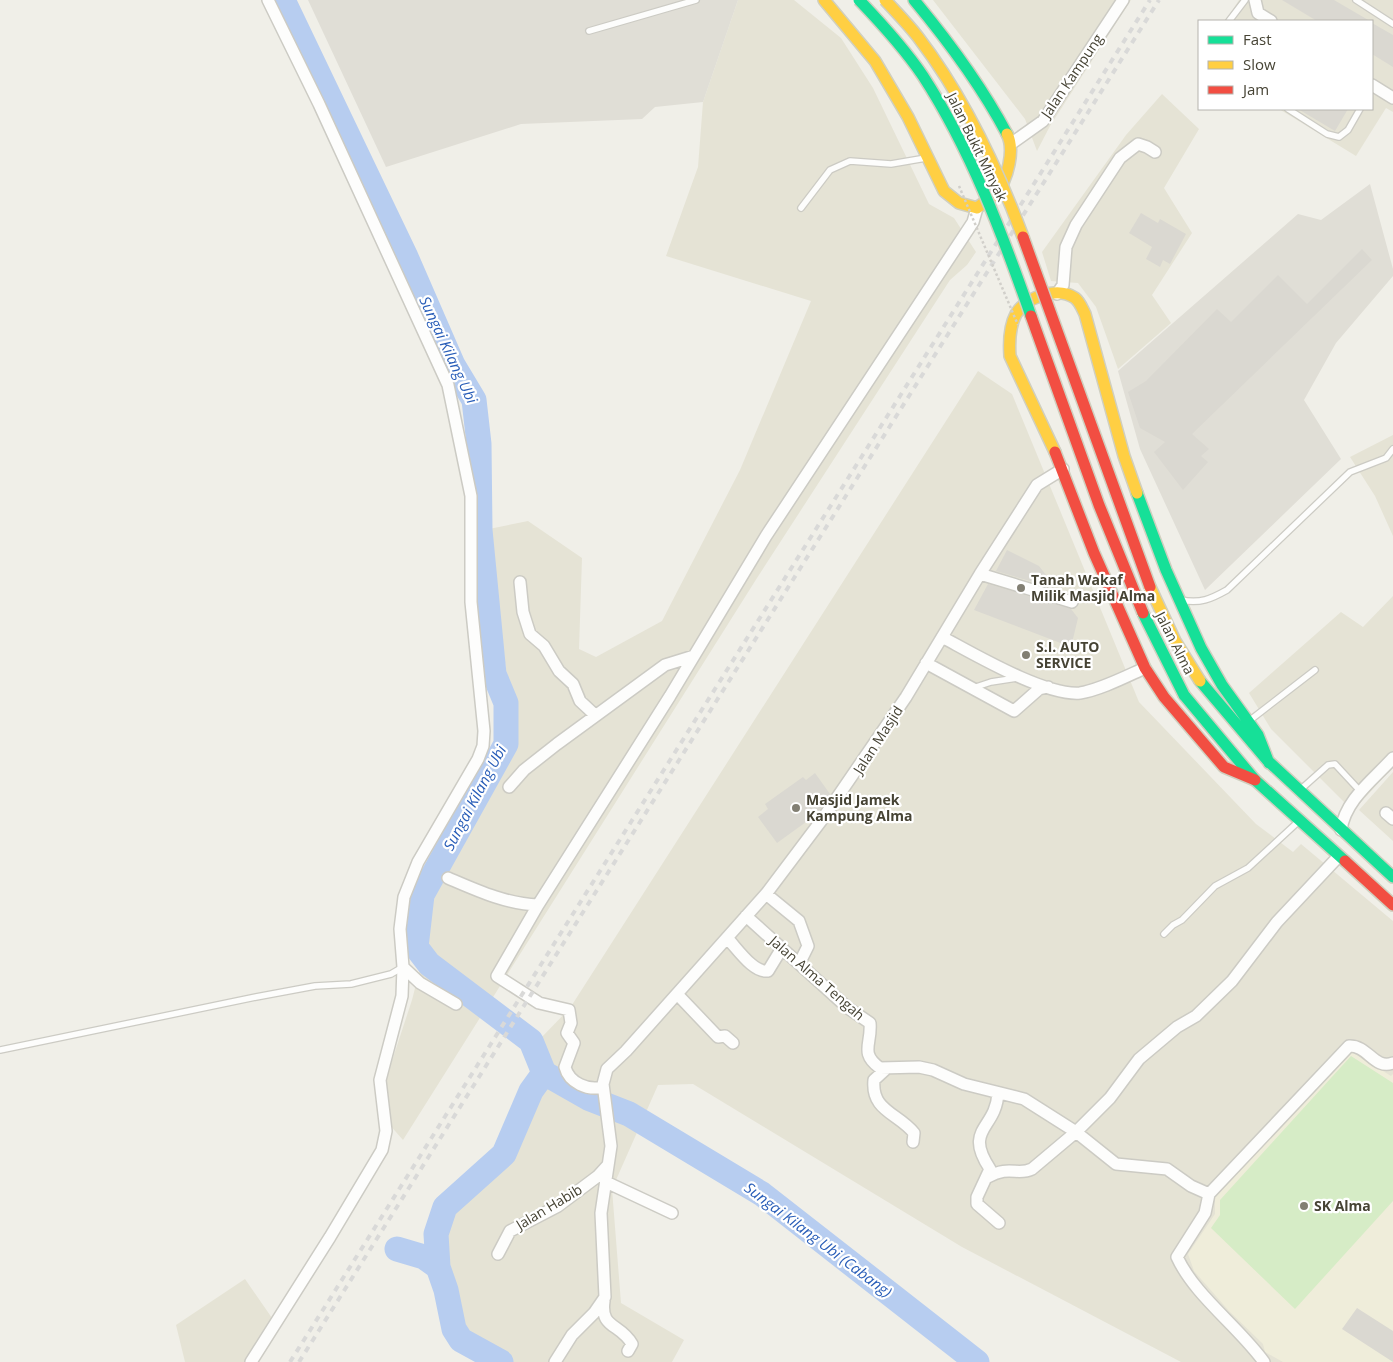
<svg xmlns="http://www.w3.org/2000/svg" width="1393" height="1362" font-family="'Open Sans',sans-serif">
<rect width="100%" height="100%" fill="#f0efe8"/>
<path fill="#e5e3d5" d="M738,0h56l47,38 32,50 56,116 25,14 22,34 -9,13 -17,15 -193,298 -354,562 -15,-17 -2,-44 26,-79 14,-55 3,-36 18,-41 68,-123 -26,-216 39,-8 54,37 -3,91 17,8 66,-36 78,-151 71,-169 -145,-45 32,-89 5,-65z
M933,0h198l-81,126 -13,25 -12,-32z
M1239,0h154v112l-7,-4 -30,48 -77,-47h93v-88h-147z
M1162,94l37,35 -35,59 28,45 -40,62 19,28 -53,46 -22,-62 -18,-24 -27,-2 -9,-29 84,-117z
M978,371l34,23 127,308 117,122 37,28 8,-8 92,77v441h-212l-219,-115 -269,-163 -35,1 -46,104 9,114 63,37 -12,22h-180l-32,-14 -8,-62 -8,-26 1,-30 11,-25 55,-48 44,-89 -15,-29 30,-31z
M1393,435v101l-18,-40 -25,-39z
M1393,596v171l-40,44 -82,-82 -22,-36 92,-81 22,15z
M1393,772v69l-34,-31z
M245,1279l27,39 -25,44h-62l-9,-37z"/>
<path fill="#e0ded6" d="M308,0h430l-35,102 -48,5 -13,12 -121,5 -135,43z
M1370,184l23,85v7l-57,67 -32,57 37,59 -136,131 -65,-141 -22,-78 180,-157 23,6z"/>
<path fill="#efedda" d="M1350,1051l41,25 2,-2v288h-110l-18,-10 -2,-8 -34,-33 -35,-40 -6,-17 27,-40v-16z"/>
<path fill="#d6ecc6" d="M1351,1056l42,27v118l-98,108 -84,-81 9,-13v-15z"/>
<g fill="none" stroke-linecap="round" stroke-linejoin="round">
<path stroke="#b7cdf0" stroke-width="25" d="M283,0l123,257 47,108 21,35 5,44 1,86 14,144 12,29v41l-84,151 -6,52 13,17 102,77 13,32 -13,18 -27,63 -59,53 -9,27 2,33 8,23 8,39 7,11 40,22
M544,1073l44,25 41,16 133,80 215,168
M397,1249l27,8 14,10"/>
</g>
<path fill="#dad8d1" d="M1282,0h52l36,21h-53z
M1372,23l21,12v32l-21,-13z
M1298,109h50l-13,22z
M1141,213l17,10 2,-4 26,15 -16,30 -7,-4 -3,7 -14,-8 6,-12 -23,-14z
M1362,249l10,11 -180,174 17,15 -8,7 7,6 -25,28 -29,-38 11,-10 -25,-14 -12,-36 18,-11 71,-72 14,13 47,-47 29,29z
M1007,550l32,16 18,23 -61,-18z
M988,584l83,25 7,9 -7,29 -97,-37z
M815,773l15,21 -13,20 -40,29 -19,-26 10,-8 -3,-5 38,-27 3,3z
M1357,1308l36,23v31l-51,-33z"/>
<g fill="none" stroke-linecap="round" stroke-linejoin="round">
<g stroke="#cccbc4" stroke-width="8">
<path id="lane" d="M1356,0l37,24
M1229,21l16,-21
M589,31l107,-31
M1288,109l39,25 12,3 9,-7 12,-21
M801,208l29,-38 20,-9 41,3 35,-6
M1181,600c19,4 30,-1 46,-10l123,-118 36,-14 7,-9
M973,688l18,-6 26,-4
M1249,721l66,-51
M1300,790l28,-25 7,-1 26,28
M1164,934l9,-9 9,-5 33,-34 33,-18 51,-47
M0,1050l256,-53 59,-11 36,-2 40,-10 12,-7"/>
</g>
<g stroke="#cccbc4" stroke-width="14">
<path id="street" d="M1255,0l3,13 13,8
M1372,85l21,13
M1012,143l31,-22 80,-121
M1057,294l6,-9 3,-38 10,-22 44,-67 18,-14 9,3 8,5
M980,574l92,28
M520,582l3,30 7,22 14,12 15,25 14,13 7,17 15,14
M942,637c32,17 103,59 138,56 20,-3 47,-17 65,-25
M926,663l88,48 25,-22 9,-2
M509,787l15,-17 33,-26 108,-79 29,-9
M1386,813l7,6
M1341,830c4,-30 32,-50 52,-72
M448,878c28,12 58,26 90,27l132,-209 96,-160 207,-314 4,-14
M766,894l33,27 9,25 -8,16
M538,905l-41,71 42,27 30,7 2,13 -4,10 7,10 -9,24c4,16 23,24 38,20
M746,916l102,92 22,15c2,21 -11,30 10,45l39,-1 14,3 31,14 60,15 52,33 40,32 51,5 24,17 18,8
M727,938c10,10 26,35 41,33l14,-23
M403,967l17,16 36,21
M677,994l41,43 7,-1 8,7
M887,1068l-13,12c-3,31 24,33 40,53l-1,9
M998,1093c-2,37 -35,35 -8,76l-13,28v7l22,19
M988,1177c21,-12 30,-1 44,-8l44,-37 34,-34 29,-39 38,-32 19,-11 36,-35 45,-59 61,-65
M606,1182l66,31
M498,1254l12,-23 48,-25 40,-30 10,-11
M604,1301c-4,28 16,22 28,43l-4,7
M251,1362l79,-125 52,-87 4,-19 -6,-51 22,-84 1,-29 -3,-38 4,-32 14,-35 60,-103 5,-13 1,-15 -13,-129v-106l-23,-111 -129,-281 -51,-104
M555,1362l17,-27 22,-22 11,-16 -4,-84 10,-67 -8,-62 4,-15 19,-18 140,-157 55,-73 85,-124 74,-123 57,-89 26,-16
M1264,1362c-26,-36 -69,-66 -87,-105l28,-44 4,-19 140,-148c19,-1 25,24 44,17"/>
</g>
<g stroke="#d0cfbf" stroke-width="14">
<path id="fast" d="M914,0c35,42 67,85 93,134
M1137,493l29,77 35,78 21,37 36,50 11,28
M1200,681l67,79 126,117
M1184,695l71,85 90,81"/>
</g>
<g stroke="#d0cfbf" stroke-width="14">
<path id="slow" d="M824,0l51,61 33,56 36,74 15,12 18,5c6,-5 13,-9 19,-15 12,-13 19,-44 11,-59
M1055,452l-45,-96c-1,-14 -1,-29 6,-42 10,-17 41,-28 59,-16 5,4 7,10 10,16l39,142 13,37"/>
</g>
<g stroke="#d0cfbf" stroke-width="14">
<path id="jam" d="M1055,452l39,101 51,115 19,29 60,70 31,13
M1345,861l48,44"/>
</g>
<use href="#lane" stroke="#fdfdfc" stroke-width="5.5"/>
<use href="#street" stroke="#fdfdfc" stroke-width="11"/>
<use href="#fast" stroke="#16e098" stroke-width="11"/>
<use href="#slow" stroke="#ffcf43" stroke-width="11"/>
<use href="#jam" stroke="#f24e42" stroke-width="11"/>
<path stroke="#d9d9d8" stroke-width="4" stroke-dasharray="6 6" stroke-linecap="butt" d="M290,1362l860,-1362
M299,1362l860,-1362"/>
<g stroke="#d0cfbf" stroke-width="14" stroke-linecap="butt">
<path id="fast-bridge" d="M859,0c23,24 45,48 64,76 48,74 79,157 108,240
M1143,613l41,82"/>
</g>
<g stroke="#d0cfbf" stroke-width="14" stroke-linecap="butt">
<path id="slow-bridge" d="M885,0c11,12 23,24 33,37 46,60 79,130 105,200
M1150,587l25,54 25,40"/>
</g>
<g stroke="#d0cfbf" stroke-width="14" stroke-linecap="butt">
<path id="jam-bridge" d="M1023,237l127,350
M1031,316l68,189 44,108"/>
</g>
<path stroke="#d1cfca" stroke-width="2.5" stroke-dasharray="2.5 2.5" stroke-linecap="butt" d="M959,186l59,139"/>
<use href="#fast-bridge" stroke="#16e098" stroke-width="11"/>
<use href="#slow-bridge" stroke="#ffcf43" stroke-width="11"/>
<use href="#jam-bridge" stroke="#f24e42" stroke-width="11"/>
</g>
<g fill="#827f73" stroke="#fff" stroke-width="2">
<circle cx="1021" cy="588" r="5"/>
<circle cx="1026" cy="655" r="5"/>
<circle cx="796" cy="808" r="5"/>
<circle cx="1304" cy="1206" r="5"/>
</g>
<g text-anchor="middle" stroke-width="4.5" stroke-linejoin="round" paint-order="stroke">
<g font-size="14" fill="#464334" stroke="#fff">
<text transform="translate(1072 76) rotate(-56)" y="5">Jalan Kampung</text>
<text transform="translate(977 147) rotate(64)" y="5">Jalan Bukit Minyak</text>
<text transform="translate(1175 643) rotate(63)" y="5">Jalan Alma</text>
<text transform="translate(878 740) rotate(-57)" y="5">Jalan Masjid</text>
<text transform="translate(817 978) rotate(41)" y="5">Jalan Alma Tengah</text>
<text transform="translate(549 1207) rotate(-31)" y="5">Jalan Habib</text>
</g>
<g font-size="14" font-weight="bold" fill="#464334" stroke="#fff" text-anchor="start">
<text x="1031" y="585">Tanah Wakaf<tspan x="1031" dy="16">Milik Masjid Alma</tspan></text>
<text x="1036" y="652">S.I. AUTO<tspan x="1036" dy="16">SERVICE</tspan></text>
<text x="806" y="805">Masjid Jamek<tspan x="806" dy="16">Kampung Alma</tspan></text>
<text x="1314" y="1211">SK Alma</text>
</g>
<g font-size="15" font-style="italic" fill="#285db8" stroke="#fff">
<text transform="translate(448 350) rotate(65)" y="5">Sungai Kilang Ubi</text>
<text transform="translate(475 798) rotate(-62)" y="5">Sungai Kilang Ubi</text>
<text transform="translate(818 1240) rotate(37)" y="5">Sungai Kilang Ubi (Cabang)</text>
</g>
</g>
<rect x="1198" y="20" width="175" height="90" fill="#ffffff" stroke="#b5b4ae"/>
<rect x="1208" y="36" width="25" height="8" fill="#16e098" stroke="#b5b4ae"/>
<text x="1243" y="45" font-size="15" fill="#464334">Fast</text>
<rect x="1208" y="61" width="25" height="8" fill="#ffcf43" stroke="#b5b4ae"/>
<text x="1243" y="70" font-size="15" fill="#464334">Slow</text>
<rect x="1208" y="86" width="25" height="8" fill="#f24e42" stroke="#b5b4ae"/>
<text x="1243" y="95" font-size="15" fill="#464334">Jam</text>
</svg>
